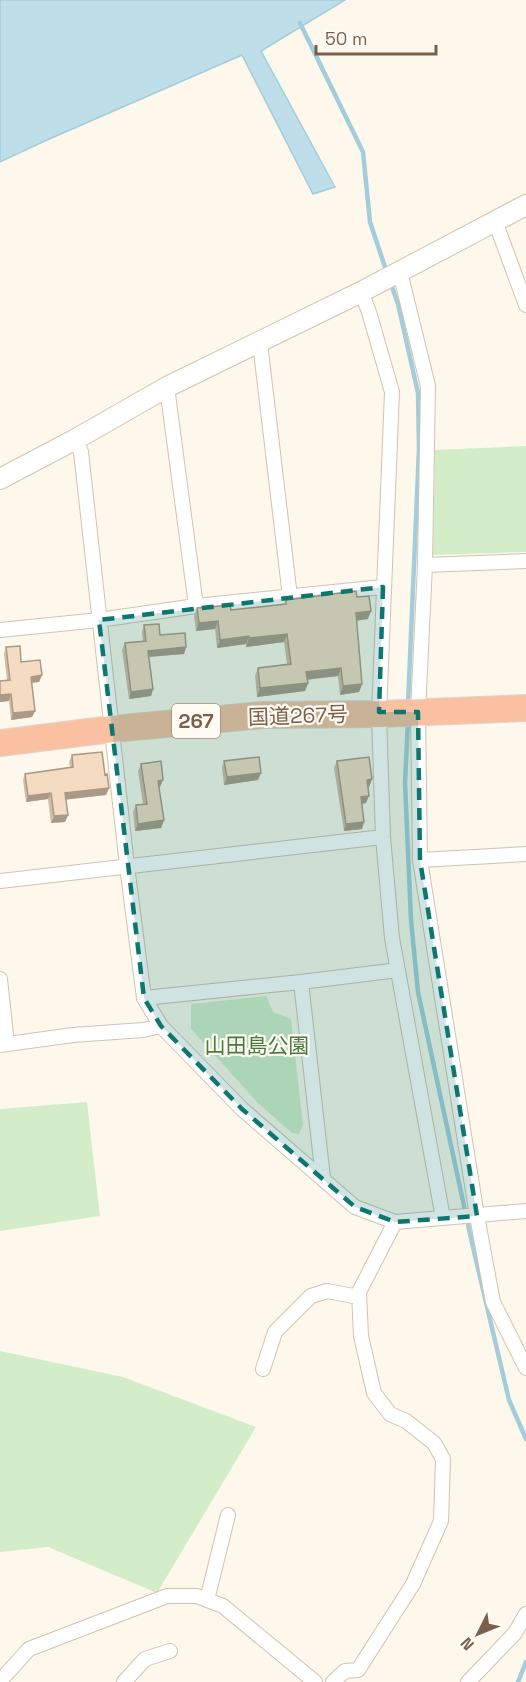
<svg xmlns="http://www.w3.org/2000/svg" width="526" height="1682" font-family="'Space Grotesk','Noto Sans JP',sans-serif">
<rect width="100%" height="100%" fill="#fdf8eb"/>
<path fill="#d3edc8" d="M526,446v106l-93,3 2,-105z
M266,996l7,16 18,7 12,106 -4,9 -7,-1 -34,-30 -67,-74v-25z
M87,1102l13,114 -100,15v-122z
M0,1351l123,26 133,50 -99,166 -109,-46 -48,5z"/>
<path fill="#bedee9" stroke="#a3cddb" stroke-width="1.5" d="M0,0h345l-84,51 74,136 -22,7 -71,-139 -195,85 -47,22z"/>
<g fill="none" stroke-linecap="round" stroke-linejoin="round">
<path stroke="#a3cddb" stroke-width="4.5" d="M300,23l63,129 7,70 17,51
M390,281l8,23 20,89 1,56 -11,255
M408,721l-3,62 6,137 7,72 54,251 37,157 17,39
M518,1682l8,-20"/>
<g stroke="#d2c2af" stroke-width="16">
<path id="street" d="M495,221l31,84
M400,272l28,114 -3,179 -7,147 2,148 57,356 16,86 33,66
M361,292l8,20 23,80 -13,322 4,123 9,101 51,280
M260,343l30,254
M167,387l29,219
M76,439l5,13 46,414 17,132 17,28 81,83 113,98 40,15 131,-11
M425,565l101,-4
M0,630l99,-10 97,-14 187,-19
M420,860l106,-6
M0,881l383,-44
M0,979l7,65
M301,982l22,196
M144,998l157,-16 97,-12
M0,1045l73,-10 70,-5 18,-4
M263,1369l12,-37 36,-36 16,-5 32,6
M207,1600l21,-85
M0,1681l29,-32 138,-53h30l26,10 92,76
M124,1682l21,-23 25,-8
M333,1682l12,-11 13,-1 55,-86 28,-63 2,-62 -9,-16 -28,-22 -16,-7 -16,-21 -13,-57 -2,-44 36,-70
M468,1682l47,-49 11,-19"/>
</g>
<g stroke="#d5c3ad" stroke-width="22">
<path id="secondary" d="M0,479l76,-40 91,-52 194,-95 165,-87"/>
</g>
<g stroke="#ddd6d0" stroke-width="28">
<path id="highway" d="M0,743l112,-14 151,-14 116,-1 147,-6"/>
</g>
<use href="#street" stroke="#fff" stroke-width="14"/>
<use href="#secondary" stroke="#fff" stroke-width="20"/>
<use href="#highway" stroke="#f9c1a1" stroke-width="26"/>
</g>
<path fill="#d2bca6" d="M357,597l11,22 -12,2 6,63 -3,8 -19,3 -2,-19 -31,4 1,3 -3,8 -48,6 -2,-21 3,-8 29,-4 -3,-22 -38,5v-3l-29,4 -2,-19 -19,2 -2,-15 3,-8 34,2 53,-5 2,-5z
M144,625l16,10 26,12 -2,7 -35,3 4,32 -2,7 -22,3 -7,-49 3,-7 18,-1 -1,-10z
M6,647l15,15 21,13 -3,7 -8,1 4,28 -3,6 -21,3 -2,-19 -9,1v-21l7,-1 -3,-26z
M72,755l33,20 4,13 -3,7 -40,4 2,16 -3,7 -14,1 -3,-24 -22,3 -3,-22 2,-6 45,-7 -1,-5z
M224,761l34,19 -34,5 -2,-17z
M337,761l35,18 -3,8h-1l-2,16 -4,1 2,18 -2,7 -18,2 -10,-63z
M141,764l19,23 -1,1 5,32 -3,8 -26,3 -2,-19 3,-7 7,-1 -5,-33z"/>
<path fill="#ab9987" d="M371,611l-3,8 -15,2 3,-8z
M218,621l-3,8 -19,2 3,-8z
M287,634l-3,8 -38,5 3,-9z
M249,636l-3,8 -29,4 3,-8z
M186,647l-2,7 -38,3 2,-6z
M341,668l-3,8 -35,4 3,-8z
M42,675l-3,7 -11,1 3,-6z
M308,683l-3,8 -48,6 3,-9z
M362,684l-3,8 -19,3 3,-9z
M153,689l-2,7 -22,3 2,-7z
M11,694l-2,7 -9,1v-7z
M35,711l-3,6 -21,3 2,-7z
M261,773l-3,7 -34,5 3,-8z
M372,779l-3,8h-5l3,-7z
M163,780l-3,7 -4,1 2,-7z
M109,788l-3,7 -43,5 2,-7z
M51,793l-3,6 -22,3 2,-6z
M369,796l-3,7 -8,1 3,-7z
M68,815l-3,7 -14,1 3,-7z
M164,820l-3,8 -26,3 3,-7z
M364,822l-2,7 -18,2 2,-7z"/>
<path fill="#f4dbc1" stroke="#ab9987" stroke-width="1.5" d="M356,591l1,6 12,-1 2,15 -15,2 6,71 -19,2 -2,-18 -35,4 2,11 -48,5 -2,-20 33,-4 -4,-30 -38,4v-2l-29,4 -2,-19 -19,2 -2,-15 33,-3 1,5 55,-6v-4z
M159,624l1,11 25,-2 1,14 -38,4 5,38 -22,3 -6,-49 21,-2 -2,-16z
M20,646l1,16 19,-2 2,15 -11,2 4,34 -22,2 -2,-19 -11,1v-14l10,-1 -4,-33z
M102,752l3,23 2,-1 2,14 -44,5 3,22 -14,1 -3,-23 -23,3 -3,-22 48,-7 -1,-12z
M259,757l2,16 -34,4 -3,-16z
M369,757l3,22 -5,1 2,16 -8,1 3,25 -18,2 -9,-63z
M161,761l2,19 -5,1 6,39 -26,4 -2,-19 11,-1 -6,-40z"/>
<path fill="#0f766e" fill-opacity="0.2" stroke="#0f766e" stroke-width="4.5" stroke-dasharray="12 8" stroke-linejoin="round" d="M383,587l-4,125h39l2,148 57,356 -82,6 -40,-15 -113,-98 -81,-83 -17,-28 -45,-378z"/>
<g text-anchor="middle" stroke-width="4.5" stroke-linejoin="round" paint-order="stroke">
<rect fill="#fffbf3" stroke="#a38f7e" stroke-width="1.5" x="172" y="704" width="48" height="34" rx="4.5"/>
<g font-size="20" font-weight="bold" fill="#7b614c">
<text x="196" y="728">267</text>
</g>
<g font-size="21" fill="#7b614c" stroke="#fffbf3">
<text transform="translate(298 716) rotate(-2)" y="7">国道267号</text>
</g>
<g font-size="21" fill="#4b7a40" stroke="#fffbf3">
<text x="257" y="1053">山田島公園</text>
</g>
</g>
<g transform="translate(478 1634) rotate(227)" stroke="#fffbf3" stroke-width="4.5" paint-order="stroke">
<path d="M0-4.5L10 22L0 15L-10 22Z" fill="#7b614c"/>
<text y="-9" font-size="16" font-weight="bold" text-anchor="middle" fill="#7b614c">N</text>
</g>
<path d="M316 45v9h120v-9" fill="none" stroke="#7b614c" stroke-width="3"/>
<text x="325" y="45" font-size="18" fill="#7b614c" stroke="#fffbf3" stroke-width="4.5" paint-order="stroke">50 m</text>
</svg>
